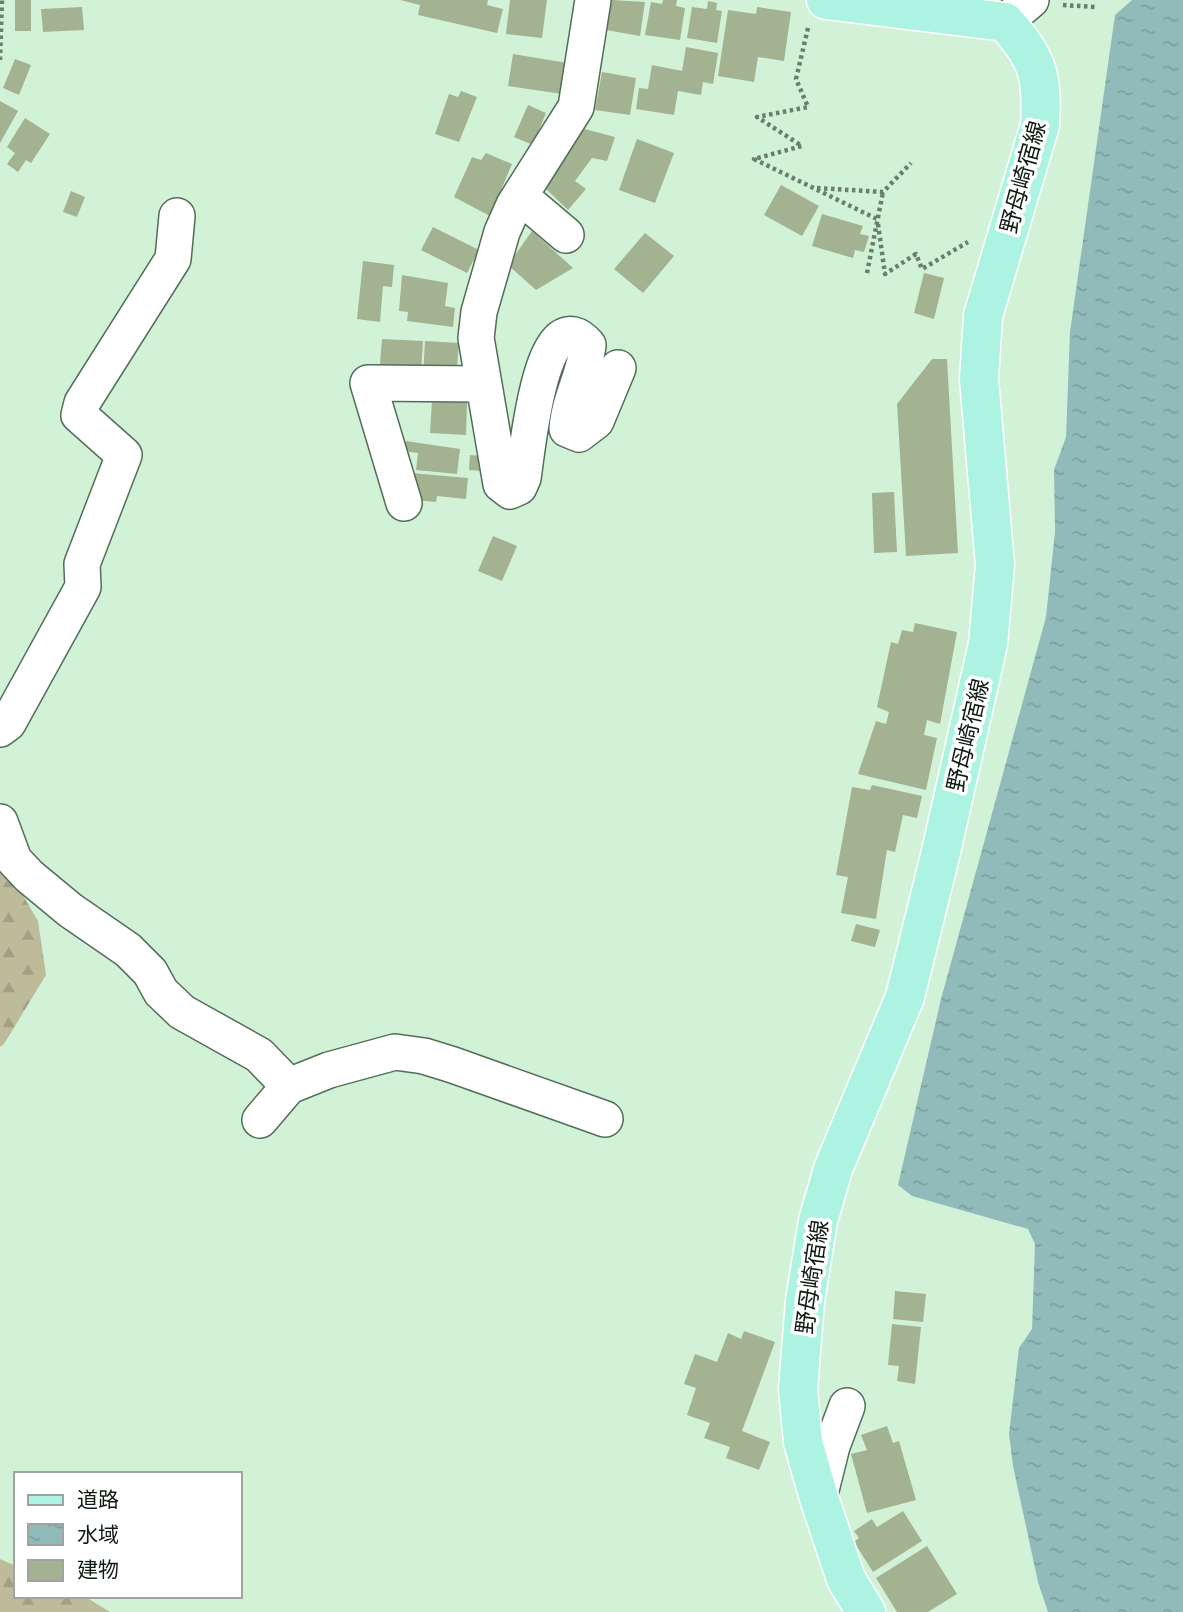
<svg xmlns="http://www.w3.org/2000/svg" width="1183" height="1612" font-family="'DejaVu Sans','Noto Sans JP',sans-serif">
<defs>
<pattern id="forest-firs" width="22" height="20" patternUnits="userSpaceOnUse" patternTransform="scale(1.75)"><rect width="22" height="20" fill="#bebb9b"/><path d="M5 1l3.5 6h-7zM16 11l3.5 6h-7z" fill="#a2a084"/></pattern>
<pattern id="water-ripples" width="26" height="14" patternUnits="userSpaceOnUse" patternTransform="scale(1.75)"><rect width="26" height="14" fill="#91baba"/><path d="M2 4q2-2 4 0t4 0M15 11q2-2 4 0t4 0" fill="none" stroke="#7c9f9f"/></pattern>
</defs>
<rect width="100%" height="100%" fill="#d2f2d8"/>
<path fill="url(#forest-firs)" d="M0,865l11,10 27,46 8,54 -42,69 -4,3z
M0,1559l16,7v30h68l26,16h-110z"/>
<path fill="url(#water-ripples)" d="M1132,0h51v1612h-135l-10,-30 -25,-116 -4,-32 10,-86 13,-19 3,-85 -7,-15 -116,-33 -14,-11 43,-186 105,-382 9,-85 -1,-62 12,-33 4,-105 45,-317z"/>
<path fill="#a3b291" d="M15,0h16v31h-16z
M400,0h88l-1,5 16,4 -6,24 -79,-18 2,-10z
M510,0h37l-5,38 -36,-4z
M612,0l33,2 -5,34 -34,-6z
M663,0h14l-1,6 9,2 -5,32 -35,-5 6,-33 11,2z
M708,1l9,2 -1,7 6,1 -5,32 -30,-5 5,-31 15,2z
M82,7l2,23 -41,2 -2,-23z
M757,7l34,5 -7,49 -26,-4 -4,25 -36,-6 10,-66 28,4z
M686,47l32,6 -5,31 -10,-2 -2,13 -23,-4 -4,24 -38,-6 3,-21 9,1 4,-24 30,6z
M513,54l54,9 -5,31 -54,-8z
M15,59l16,6 -12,30 -16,-7z
M602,72l34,6 -6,37 -35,-5z
M461,91l16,6 -18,45 -24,-8 14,-40 9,3z
M0,101l18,10 -18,32z
M528,105l18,8 -13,32 -19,-8z
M25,118l25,16 -19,29 -5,-3 -8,12 -11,-8 8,-11 -8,-6z
M581,128l34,9 -8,24 -15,-3 -17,23 11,8 -18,21 -25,-24z
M637,139l37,14 -19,50 -36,-13z
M486,153l26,11 -22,52 -36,-19 18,-40 9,3z
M781,185l38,21 -17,30 -38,-21z
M71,191l14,6 -8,20 -14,-5z
M822,214l41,12 -3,8 9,2 -5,16 -9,-2 -2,8 -41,-12z
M433,227l46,23 -12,23 -46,-23z
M532,231l41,37 -37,22 -28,-25z
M645,233l29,23 -31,37 -29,-24z
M363,261l31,4 -2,22 -9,-1 -3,36 -23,-3z
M924,273l20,5 -10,41 -20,-6z
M402,275l46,8 -3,23 10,2 -2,19 -46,-6 1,-9 -9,-1z
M382,339l41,2 -2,32 -42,3z
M425,341l34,2 -3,36 -33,-3z
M932,359h15l11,194 -52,3 -9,-152z
M441,391l21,1 -1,10 6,1 -1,32 -36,-2 2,-32h9z
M406,441l54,8 -3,25 -41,-4 2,-17 -14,-2z
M470,455l14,1 -2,15 -13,-1z
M411,473l57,5 -2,21 -29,-3 -1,6 -21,-2z
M894,492l3,60 -23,1 -2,-60z
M493,536l24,10 -15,35 -24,-10z
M915,623l42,9 -17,92 -13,-4 -3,15 13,3 -11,52 -68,-16 18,-53 10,3 3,-12 -12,-5 14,-65 7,2 4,-14 11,2z
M872,785l50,11 -5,22 -14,-3 -8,37 -8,-2 -11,69 -35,-6 7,-36 -12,-2 16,-88 18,3z
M856,924l24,6 -5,17 -24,-6z
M895,1291l31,3 -3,28 -30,-3z
M892,1324l29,3 -6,57 -18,-3 2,-15 -11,-1z
M744,1331l31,11 -33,89 28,11 -11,28 -33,-12 4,-11 -26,-9 6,-15 -23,-8 9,-27 -12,-4 11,-30 22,8 11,-29 13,6z
M887,1426l6,17 6,-2 17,59 -49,13 -16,-59 16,-4 -6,-15z
M903,1511l19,30 -49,31 -19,-30 5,-4 -5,-7 18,-12 5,8z
M927,1546l30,48 -29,18h-31l-21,-34z"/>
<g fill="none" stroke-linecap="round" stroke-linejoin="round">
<g stroke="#536e58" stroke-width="38">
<path id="minor" d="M593,0l-17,107 -62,98 -12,27 -23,80 -3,26 25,146 9,7 9,-4 4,-9c4,-23 18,-186 65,-133 -3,28 -19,55 -21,84l12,5 17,-13 22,-53
M1005,22l26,-22
M520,196l46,39
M404,503l-36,-120 114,1
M0,729l8,-6 75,-136 -1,-23 42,-109 -45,-40 3,-12 91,-144 4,-43
M0,822l14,38 15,16 41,34 58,40 22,22 11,20 21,20 77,43 30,31
M260,1120l29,-34 40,-16 66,-18 29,4 29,9 152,54
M819,1498l13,-52 15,-40"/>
</g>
<g stroke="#fff" stroke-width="41">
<path id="primary" d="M826,0l179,22c33,36 38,55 35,103l-57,191 -4,63 16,186 -7,79 -48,212 -35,141 -72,172 -15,52 -13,80 -7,88 5,53 16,56 27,81 20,33"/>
</g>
<path stroke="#697e6d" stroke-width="4.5" stroke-dasharray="3.5 3.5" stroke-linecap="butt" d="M1063,5l33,2
M808,28l-12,51 12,28 -51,10 45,29 -48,13 125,61
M0,60l2,-60
M817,188l66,4 28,-29
M878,224l7,50 31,-20 6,15 46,-27
M867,273l16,-81"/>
<use href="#minor" stroke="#fff" stroke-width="35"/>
<use href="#primary" stroke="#acf4e1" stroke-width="38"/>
</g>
<g text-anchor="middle" stroke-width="7" stroke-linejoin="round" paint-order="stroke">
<g font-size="23" fill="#101b12" stroke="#fff">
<text transform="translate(1023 177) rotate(-75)" y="8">野母崎宿線</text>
<text transform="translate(968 735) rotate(-77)" y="8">野母崎宿線</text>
<text transform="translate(812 1277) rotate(-82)" y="8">野母崎宿線</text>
</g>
</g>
<rect x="14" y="1472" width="228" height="126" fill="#ffffff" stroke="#9fa4a0" stroke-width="2"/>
<rect x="28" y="1495" width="35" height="10" fill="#acf4e1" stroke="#9fa4a0" stroke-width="2"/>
<text x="77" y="1507" font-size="21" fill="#101b12">道路</text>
<rect x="28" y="1524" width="35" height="21" fill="url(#water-ripples)" stroke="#9fa4a0" stroke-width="2"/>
<text x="77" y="1542" font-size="21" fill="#101b12">水域</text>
<rect x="28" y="1560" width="35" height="21" fill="#a3b291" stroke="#9fa4a0" stroke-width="2"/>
<text x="77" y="1577" font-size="21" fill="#101b12">建物</text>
</svg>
